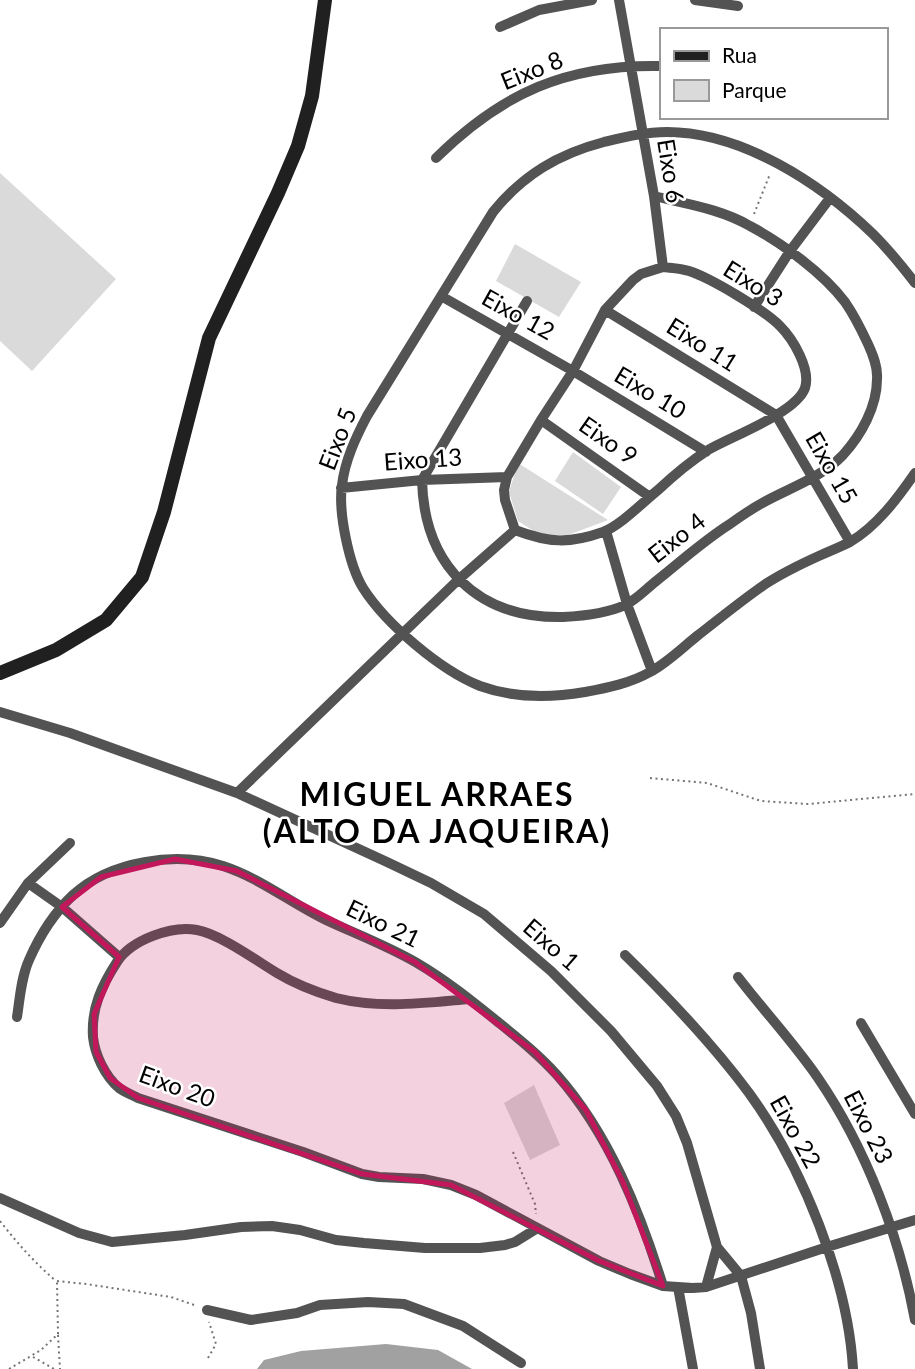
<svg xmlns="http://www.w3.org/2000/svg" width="915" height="1369" font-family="Lato,sans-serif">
<rect width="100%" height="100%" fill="#fff"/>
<path fill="#dadada" d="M0,173l116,106 -84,92 -32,-30z
M515,244l66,38 -22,35 -63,-36z
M573,452l48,35 -18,27 -48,-33z
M518,463l90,57 -45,17 -26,-4 -19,-12 -9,-29z
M534,1085l26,60 -30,15 -26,-57z"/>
<path fill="#a1a1a1" d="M386,1344l52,6 34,19h-215l7,-9 37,-9z"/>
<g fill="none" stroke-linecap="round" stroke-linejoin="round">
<path stroke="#757575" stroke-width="2" stroke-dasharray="2 3.5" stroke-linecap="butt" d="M754,214l16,-40
M650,778l57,5 54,18 47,3 107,-10
M513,1152l22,52 1,10
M0,1221c17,22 35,42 56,60
M57,1281l29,3 85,13 26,9
M58,1335l2,34
M33,1357l21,12
M208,1358l8,-14 -7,-22
M9,1369l32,-19 17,-16 -1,-53"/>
<path stroke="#535353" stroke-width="10" d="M619,0l35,196 9,71
M695,0l43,6
M500,27l39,-17 53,-10
M436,158c66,-65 131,-94 225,-92
M663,267c8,1 17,1 26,4 22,7 75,39 91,55 13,13 31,43 25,62 -9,25 -73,48 -97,62 -17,11 -35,26 -50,40 -15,12 -37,35 -55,42 -34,12 -54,11 -88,-2l-10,-30 -1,-10 3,-13 34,-57 32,-49 32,-61 28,-30 8,-6z
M915,283c-13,-17 -27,-34 -42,-49 -53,-51 -131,-102 -206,-102 -22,0 -42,5 -63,10 -46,12 -81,33 -111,70l-126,204c-11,21 -22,44 -25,69 -4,27 7,80 21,103 23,36 77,82 117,98 33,12 70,12 105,6 22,-4 46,-9 65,-20 17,-9 32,-24 47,-36 22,-17 44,-35 67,-51 18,-12 37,-21 57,-30 9,-4 19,-8 29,-13 27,-16 47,-43 65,-69
M441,296l132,75 133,81
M527,301l-105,179c2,85 55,139 141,137 20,-1 43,-3 62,-12 11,-5 20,-15 30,-23 24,-19 48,-41 75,-58 11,-8 23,-16 36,-23 26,-14 56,-24 77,-46 18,-20 34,-48 34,-76 1,-12 -4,-24 -9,-35 -7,-15 -14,-29 -23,-42 -22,-29 -63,-59 -95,-76 -29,-17 -64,-22 -96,-30
M754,307l36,-56 40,-53
M605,310l171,105 74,127
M541,420l109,77
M341,488l81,-8 85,-3
M606,531l21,73 25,67
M0,712l70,21 167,60 150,69 44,21 53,31 67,57 60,60 46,55 19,30 11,27 30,104 24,29 10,37 9,56
M237,793l221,-213 57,-50
M28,883l34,24 57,50
M0,923l28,-40 42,-40
M625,955c44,43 87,88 124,138 53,73 99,186 104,276
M738,977c26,34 56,66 80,101 48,70 82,160 97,242
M469,999c-45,4 -89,10 -133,-1 -20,-6 -41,-14 -59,-25 -20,-12 -57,-39 -80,-43 -25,-5 -66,10 -80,32 -15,23 -26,46 -24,75 2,18 12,39 26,51 6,4 13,7 19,10l165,54 59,22 17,3 44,2 28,6 25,10 123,66 31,13 33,12 30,2 13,-1 121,-40 88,-27
M17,1017c3,-19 4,-39 12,-57 10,-23 25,-47 44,-65 37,-34 103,-44 150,-29 37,12 68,37 103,54 30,14 62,26 91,43 29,17 55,38 81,59 21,17 41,33 59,53 52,59 83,137 106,211
M861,1023l54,91
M0,1198l79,35 33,9 73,-7 56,-8 31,-1 28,4 36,10 28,3 61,5h55l25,-3 10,-3 21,-13
M678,1287l15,82
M706,1287l11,-40
M207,1310l44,10 46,-7 23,-8 48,-3 36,2 59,22 58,37"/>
<path stroke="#202020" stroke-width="14" d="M0,673l56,-23 50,-30 36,-43 22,-65 45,-174 69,-145 20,-47 14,-50 13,-96"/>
</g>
<path fill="#c2185b" fill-opacity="0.2" stroke="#c2185b" stroke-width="5" stroke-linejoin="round" d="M175,859l62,12 178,91 120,90 51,58 37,72 40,104 -64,-25 -148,-76 -89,-11 -224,-76 -28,-20 -14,-26 -2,-38 25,-57 -57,-50 39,-30z"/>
<g text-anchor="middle" stroke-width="5" stroke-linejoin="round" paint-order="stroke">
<g font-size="24" fill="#000" stroke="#fff">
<text transform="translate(532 71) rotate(-22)" y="8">Eixo 8</text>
<text transform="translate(670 171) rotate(81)" y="8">Eixo 6</text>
<text transform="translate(753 284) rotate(32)" y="8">Eixo 3</text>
<text transform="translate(518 315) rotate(29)" y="8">Eixo 12</text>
<text transform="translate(702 345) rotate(32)" y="8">Eixo 11</text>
<text transform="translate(650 393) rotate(31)" y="8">Eixo 10</text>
<text transform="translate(338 439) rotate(-69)" y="8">Eixo 5</text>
<text transform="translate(608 441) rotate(35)" y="8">Eixo 9</text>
<text transform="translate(423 460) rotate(-4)" y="8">Eixo 13</text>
<text transform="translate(831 468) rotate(60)" y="8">Eixo 15</text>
<text transform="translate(677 538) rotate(-38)" y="8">Eixo 4</text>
<text transform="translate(383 924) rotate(26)" y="8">Eixo 21</text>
<text transform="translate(551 945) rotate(41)" y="8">Eixo 1</text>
<text transform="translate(177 1087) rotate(20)" y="8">Eixo 20</text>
<text transform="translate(868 1127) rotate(63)" y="8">Eixo 23</text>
<text transform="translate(795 1132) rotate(61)" y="8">Eixo 22</text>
</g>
<g font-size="32" font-weight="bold" letter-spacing="2" fill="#000" stroke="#fff">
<text x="437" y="806">MIGUEL ARRAES<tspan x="437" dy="37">(ALTO DA JAQUEIRA)</tspan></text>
</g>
</g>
<rect x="660" y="28" width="228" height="91" fill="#ffffff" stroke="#999999" stroke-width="2"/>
<rect x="674" y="51" width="35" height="10" fill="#202020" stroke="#999999" stroke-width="2"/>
<text x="722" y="63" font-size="21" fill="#000000">Rua</text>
<rect x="674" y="80" width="35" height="21" fill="#dadada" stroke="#999999" stroke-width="2"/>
<text x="722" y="98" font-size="21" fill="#000000">Parque</text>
</svg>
